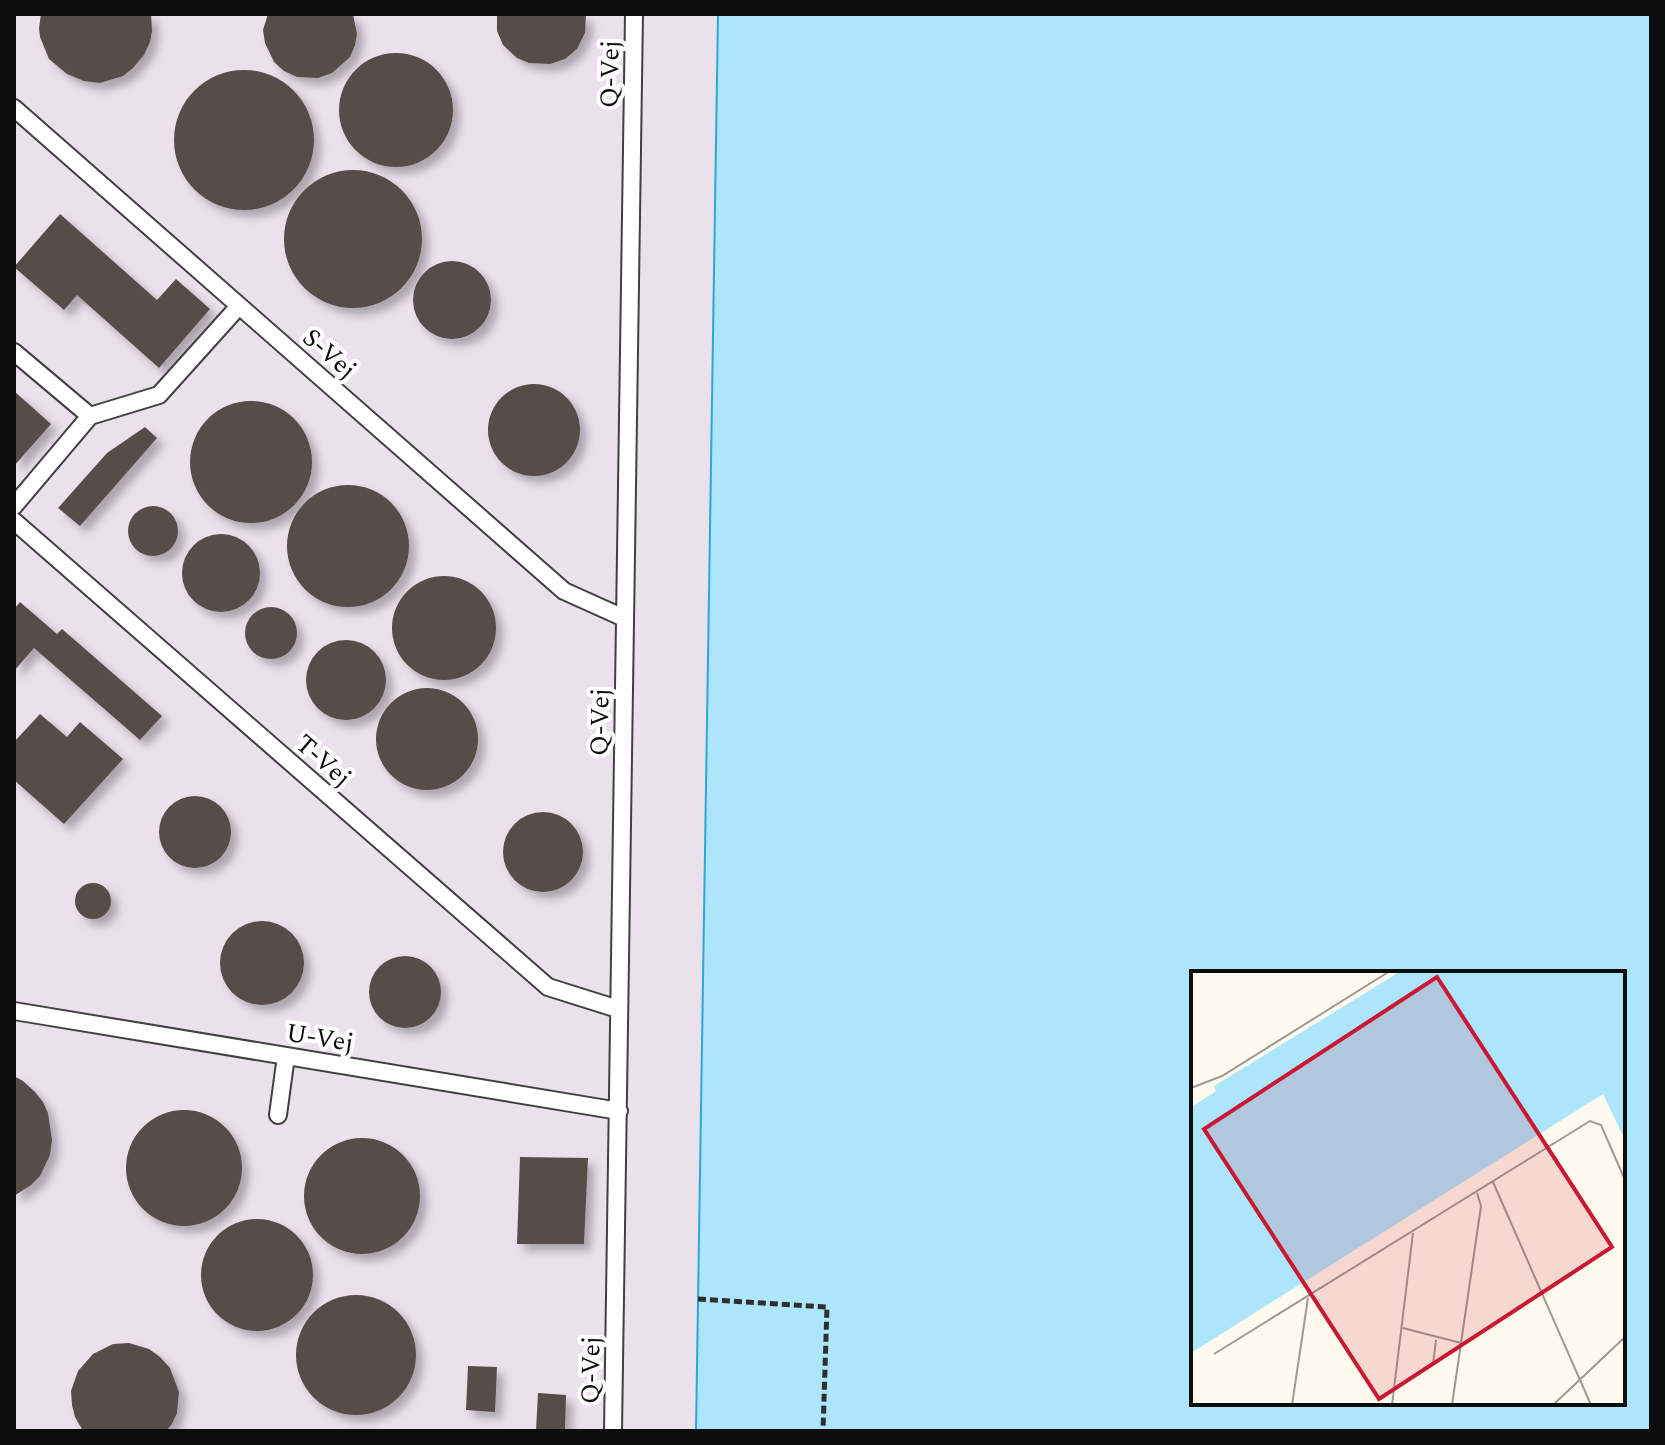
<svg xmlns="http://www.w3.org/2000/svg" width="1665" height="1445" font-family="Spectral,serif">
<defs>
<filter id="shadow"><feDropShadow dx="7" dy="7" stdDeviation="4" flood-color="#0004"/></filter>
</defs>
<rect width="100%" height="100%" fill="#fffaee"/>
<path fill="#ebe1ed" d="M14,14h704l-22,1417h-682z"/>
<path fill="#ade6fc" stroke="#2da6da" stroke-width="2" fill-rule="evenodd" d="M718,14h933v1417h-955zM1193,973h430v430h-430z"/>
<path fill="#574d49" filter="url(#shadow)" d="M41,14h110l1,17 -2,11 -6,13 -11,13 -10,8 -23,7 -16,-2 -17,-7 -18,-15 -9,-22 -1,-9z
M268,14h85l4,20 -2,11 -5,12 -18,16 -14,5 -21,-1 -13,-6 -10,-9 -9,-19 -2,-13z
M497,14h89l-1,19 -8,16 -12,10 -15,5 -21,-1 -12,-5 -14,-13 -6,-14z
M339 110a57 57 0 1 1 114 0a57 57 0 1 1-114 0Z
M174 140a70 70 0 1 1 140 0a70 70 0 1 1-140 0Z
M284 239a69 69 0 1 1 138 0a69 69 0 1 1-138 0Z
M60,214l97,86 19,-21 34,30 -51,59 -82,-73 -13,15 -50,-43z
M413 300a39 39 0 1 1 78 0a39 39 0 1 1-78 0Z
M488 430a46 46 0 1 1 92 0a46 46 0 1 1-92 0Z
M14,391l37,33 -37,42z
M190 462a61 61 0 1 1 122 0a61 61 0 1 1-122 0Z
M145,427l12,11 -77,88 -22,-18 49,-55z
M287 546a61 61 0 1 1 122 0a61 61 0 1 1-122 0Z
M128 531a25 25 0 1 1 50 0a25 25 0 1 1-50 0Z
M182 573a39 39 0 1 1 78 0a39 39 0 1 1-78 0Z
M392 628a52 52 0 1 1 104 0a52 52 0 1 1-104 0Z
M20,602l37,32 5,-5 100,87 -22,24 -106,-92 -20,23v-62z
M245 633a26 26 0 1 1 52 0a26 26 0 1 1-52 0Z
M306 680a40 40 0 1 1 80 0a40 40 0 1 1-80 0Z
M376 739a51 51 0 1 1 102 0a51 51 0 1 1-102 0Z
M40,714l27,23 13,-15 43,37 -59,65 -50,-44v-38z
M159 832a36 36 0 1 1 72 0a36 36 0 1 1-72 0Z
M503 852a40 40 0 1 1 80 0a40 40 0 1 1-80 0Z
M75 901a18 18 0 1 1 36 0a18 18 0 1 1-36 0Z
M220 963a42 42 0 1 1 84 0a42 42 0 1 1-84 0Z
M369 992a36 36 0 1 1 72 0a36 36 0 1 1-72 0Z
M14,1076l9,5 12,11 8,10 5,11 4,27 -2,15 -10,21 -9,9 -17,11z
M126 1168a58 58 0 1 1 116 0a58 58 0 1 1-116 0Z
M304 1196a58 58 0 1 1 116 0a58 58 0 1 1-116 0Z
M520,1157l68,1 -4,86h-67z
M201 1275a56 56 0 1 1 112 0a56 56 0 1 1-112 0Z
M296 1355a60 60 0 1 1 120 0a60 60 0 1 1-120 0Z
M129,1343l20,6 11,8 10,11 9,24 -2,21 -5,11 -6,7h-83l-8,-14 -3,-12 -1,-14 7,-20 15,-17 20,-10z
M468,1366l29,1 -2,45 -29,-2z
M538,1393l28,2 -1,36h-29z"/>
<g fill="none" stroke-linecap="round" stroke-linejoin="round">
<g stroke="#404040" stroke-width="20">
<path id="service" d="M14,108l550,483 60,27
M14,352l76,64
M14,506l76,-90 69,-21 80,-89
M14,521l534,466 70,22
M14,1011l605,100
M278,1115l8,-59
M613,1431l21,-1417"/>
</g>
<path stroke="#2f2f2f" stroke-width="5" stroke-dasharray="8 4" stroke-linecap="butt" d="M698,1299l129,8 -4,124"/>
<use href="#service" stroke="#fff" stroke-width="16"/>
</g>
<g text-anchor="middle" stroke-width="8" stroke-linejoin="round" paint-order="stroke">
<g font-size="26" fill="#0d0d0d" stroke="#fff">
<text transform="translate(609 74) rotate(-89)" y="9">Q-Vej</text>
<text transform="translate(330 353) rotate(41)" y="9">S-Vej</text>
<text transform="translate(599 722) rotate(-89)" y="9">Q-Vej</text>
<text transform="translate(324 760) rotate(41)" y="9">T-Vej</text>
<text transform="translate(320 1037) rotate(9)" y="9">U-Vej</text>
<text transform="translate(590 1370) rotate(-89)" y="9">Q-Vej</text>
</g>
</g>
<g transform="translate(1191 971)">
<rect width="434" height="434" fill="#fffaee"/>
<path d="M210,0h224v169l-22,-46 -412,259v-246l25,-16 -2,-5z" fill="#ade6fc"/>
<path fill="none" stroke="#9e9b94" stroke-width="2" d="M0,117l31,-12 168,-105M302,211l98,223M212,357l58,15M23,383l376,-233 11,4 24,55M242,393l3,-24M101,434l16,-107M201,434l21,-172M261,434l29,-199 -4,-13M362,434l72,-68"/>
<path fill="#ca1832" fill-opacity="0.15" stroke="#ca1832" stroke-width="4" d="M246,6l175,270 -233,152 -175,-270z"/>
<rect width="434" height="434" fill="none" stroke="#0d0d0d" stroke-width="4"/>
</g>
<rect width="1665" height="1445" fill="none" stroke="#0d0d0d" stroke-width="32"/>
</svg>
